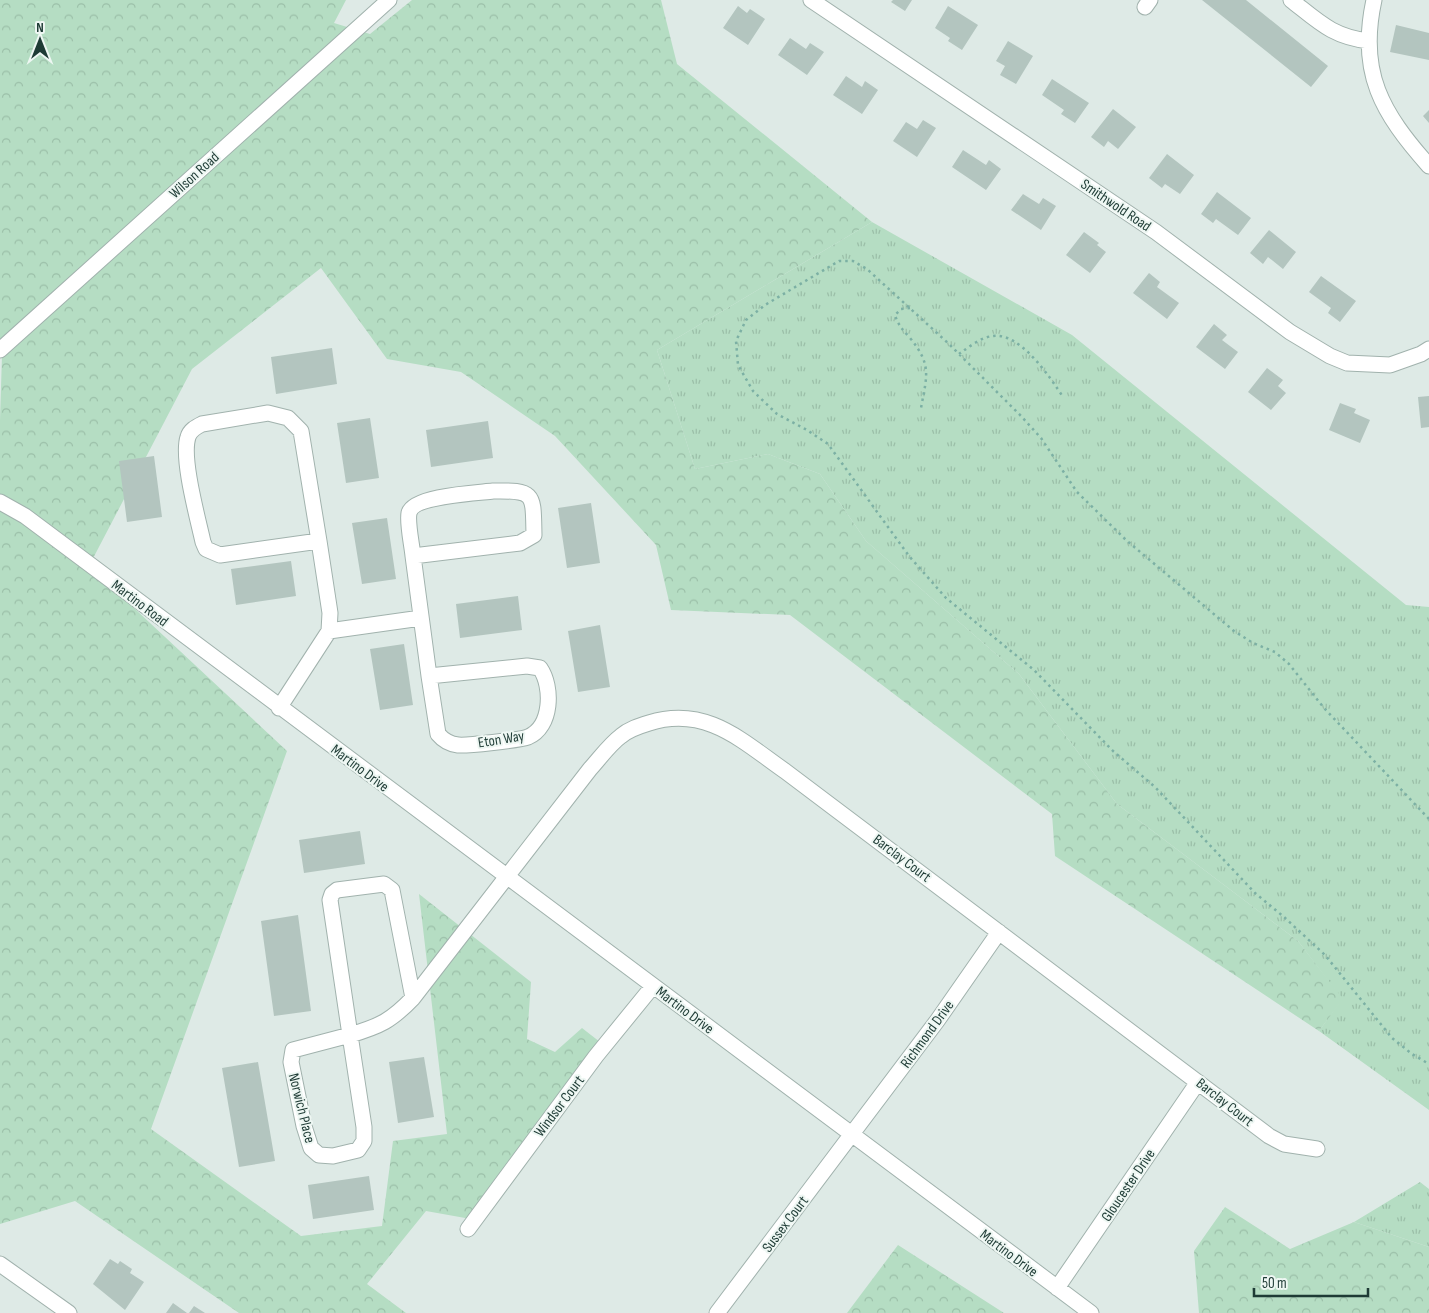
<svg xmlns="http://www.w3.org/2000/svg" width="1429" height="1313" font-family="'Sofia Sans Condensed',sans-serif">
<defs>
<pattern id="grass-tufts" width="24" height="20" patternUnits="userSpaceOnUse" patternTransform="scale(1.25)"><rect width="24" height="20" fill="#b5ddc3"/><path d="M3 7l-1-3M5 7V3M7 7l1-3M15 17l-1-3M17 17v-4M19 17l1-3" fill="none" stroke="#9bbfa8"/></pattern>
<pattern id="forest-crowns" width="20" height="18" patternUnits="userSpaceOnUse" patternTransform="scale(1.25)"><rect width="20" height="18" fill="#b5ddc3"/><path d="M2 6a3 3 0 1 1 6 0M12 15a3 3 0 1 1 6 0" fill="none" stroke="#9bbfa8"/></pattern>
</defs>
<rect width="100%" height="100%" fill="#deeae6"/>
<path fill="url(#grass-tufts)" d="M872,222l200,113 334,270 23,2v503l-110,-79 23,-32 -44,-58 -181,-137 -98,-130 -153,-133 -46,-67 -52,-20 -73,15 -38,-119z
M1420,1182l9,7v58l-75,-25z"/>
<path fill="url(#forest-crowns)" d="M0,0h346l-12,23 36,11 42,-34h249l16,64 195,158 -215,128 38,119 73,-15 52,20 46,67 153,133 98,130 181,137 45,58 -24,32 -264,-175 -3,-42 -262,-199 -119,-5 -15,-65 -101,-109 -94,-64 -74,-13 -66,-91 -129,101 -103,197 198,185 -136,378 150,107 81,-10 11,-85 54,-7 -28,-240 112,88 -4,57 28,13 27,-24 27,21 -127,172 -56,-10 -59,73 39,29h-167l-164,-112 -75,23v-804l2,-65 -2,-2z
M1225,1207l65,42 64,-27 75,25v66h-230l-5,-62z
M898,1245l106,68h-157z"/>
<path fill="#b3c5bf" d="M893,0h19l-7,11 -14,-9z
M1202,0h44l82,66 -17,21z
M738,6l9,7 3,-4 15,10 -17,26 -25,-17z
M948,6l30,19 -16,25 -14,-9 2,-3 -15,-10z
M1396,25l33,8v27l-39,-8z
M790,38l16,11 4,-6 14,9 -17,23 -29,-20z
M1008,41l25,15 -17,28 -16,-9 5,-9 -9,-5z
M846,76l16,11 3,-6 13,9 -16,24 -29,-19z
M1052,79l37,24 -14,20 -14,-9 3,-4 -22,-15z
M1113,109l23,18 -18,22 -10,-8 -4,6 -13,-10z
M1429,110v13l-6,-7z
M923,120l13,8 -19,29 -24,-16 13,-19 11,7z
M963,150l23,15 3,-5 12,9 -15,21 -34,-23z
M1167,154l27,21 -14,19 -15,-10 -3,4 -13,-10z
M1217,192l34,26 -13,17 -22,-16 -3,4 -12,-9z
M1023,194l16,10 4,-6 13,8 -15,24 -30,-20z
M1269,230l27,22 -13,17 -15,-12 -5,7 -13,-11z
M1084,232l15,11 -2,2 9,7 -16,21 -24,-18z
M1149,273l11,9 -3,5 22,16 -12,16 -34,-26z
M1321,276l35,25 -16,21 -12,-9 3,-5 -22,-16z
M1214,324l13,11 -5,5 16,12 -13,17 -29,-22z
M332,348l5,36 -61,10 -5,-37z
M1267,368l16,12 -5,6 8,7 -15,17 -23,-18z
M1429,396v31l-8,1 -3,-31z
M1340,403l16,6 -2,4 16,7 -10,23 -31,-13z
M370,418l9,60 -33,5 -9,-60z
M488,421l5,37 -62,9 -5,-37z
M154,456l8,61 -35,5 -8,-61z
M591,503l9,60 -33,5 -9,-60z
M387,518l9,61 -34,5 -10,-61z
M291,561l5,35 -60,9 -5,-36z
M518,596l4,34 -62,8 -4,-34z
M600,625l10,62 -32,5 -10,-61z
M404,644l9,61 -33,5 -10,-61z
M360,831l5,33 -61,9 -5,-33z
M298,915l13,96 -37,5 -13,-95z
M424,1057l10,60 -36,6 -9,-61z
M258,1062l17,99 -36,6 -17,-99z
M369,1176l5,34 -61,9 -5,-34z
M110,1259l8,5 2,-3 12,8 -2,4 14,9 -19,28 -32,-26z
M173,1303l14,10h-21z
M194,1306l11,7h-16z"/>
<g fill="none" stroke-linecap="round" stroke-linejoin="round">
<g stroke="#a1b2ad" stroke-width="17">
<path id="minor" d="M811,0l345,232 134,100 40,24 17,7 43,2 31,-11 8,-5
M1291,0c28,22 42,37 78,41
M1374,0c-16,73 8,113 55,166
M1145,7l5,-7
M0,350l389,-350
M268,413l20,5 13,13 18,110 -99,14 -14,-6 -3,-7c-5,-23 -22,-84 -15,-105 2,-7 8,-10 14,-13z
M493,491c43,-1 40,3 41,44l-14,8 -107,13c-1,-11 -6,-33 -4,-43 4,-17 67,-20 84,-22z
M0,502l25,14 1066,797
M319,541l11,72 -1,18
M413,556l16,120
M527,666l13,2c13,19 12,59 -12,69 -8,3 -62,9 -70,8 -9,-1 -15,-5 -20,-11l-9,-58z
M279,708l50,-77 92,-13
M413,998l-21,-108 -8,-6 -47,6 -5,4 -2,6 20,135c30,-9 41,-14 63,-37l177,-229c10,-11 20,-25 31,-33 8,-7 18,-10 28,-13 57,-18 93,18 136,48l484,365 15,8 33,5
M350,1035l14,92v14l-6,9 -25,6 -14,-1 -8,-7 -7,-22 -13,-64 2,-12z
M468,1229l128,-173 57,-70
M0,1264l69,49
M1057,1288l141,-206
M717,1313l220,-292 62,-89"/>
</g>
<path stroke="#7cb0a4" stroke-width="2.5" stroke-dasharray="2.5 4" stroke-linecap="butt" d="M910,308l-9,1 -6,6c3,10 8,15 15,23 22,27 17,37 11,70
M959,354c10,-7 22,-17 34,-18 27,-4 57,41 70,61
M1429,819l-105,-111 -35,-44 -14,-12 -22,-9 -19,-12 -108,-91 -49,-48 -36,-54 -20,-22 -72,-72 -82,-75 -14,-8h-14l-74,44 -19,15 -10,21 2,24 15,26 24,23 30,16 21,14 81,112 37,42 88,72 79,81 42,36 100,106 29,24 41,38 67,83 20,16 17,10"/>
<use href="#minor" stroke="#fff" stroke-width="15"/>
</g>
<g text-anchor="middle" stroke-width="4" stroke-linejoin="round" paint-order="stroke">
<g font-size="15" fill="#1e3b35" stroke="#eef7f3">
<text transform="translate(194 175) rotate(-42)" y="5">Wilson Road</text>
<text transform="translate(1116 205) rotate(34)" y="5">Smithwold Road</text>
<text transform="translate(140 603) rotate(37)" y="5">Martino Road</text>
<text transform="translate(501 739) rotate(-9)" y="5">Eton Way</text>
<text transform="translate(360 768) rotate(37)" y="5">Martino Drive</text>
<text transform="translate(902 858) rotate(37)" y="5">Barclay Court</text>
<text transform="translate(685 1010) rotate(37)" y="5">Martino Drive</text>
<text transform="translate(927 1034) rotate(-54)" y="5">Richmond Drive</text>
<text transform="translate(1225 1102) rotate(38)" y="5">Barclay Court</text>
<text transform="translate(559 1106) rotate(-53)" y="5">Windsor Court</text>
<text transform="translate(302 1108) rotate(76)" y="5">Norwich Place</text>
<text transform="translate(1128 1185) rotate(-56)" y="5">Gloucester Drive</text>
<text transform="translate(785 1224) rotate(-53)" y="5">Sussex Court</text>
<text transform="translate(1009 1253) rotate(37)" y="5">Martino Drive</text>
</g>
</g>
<g transform="translate(40 40)" stroke="#eef7f3" stroke-width="4" paint-order="stroke">
<path d="M0-4L9 19L0 12L-9 19Z" fill="#1e3b35"/>
<text y="-8" font-size="14" font-weight="bold" text-anchor="middle" fill="#1e3b35">N</text>
</g>
<path d="M1254 1288v8h114v-8" fill="none" stroke="#1e3b35" stroke-width="2.5"/>
<text x="1262" y="1288" font-size="15" fill="#1e3b35" stroke="#eef7f3" stroke-width="4" paint-order="stroke">50 m</text>
</svg>
